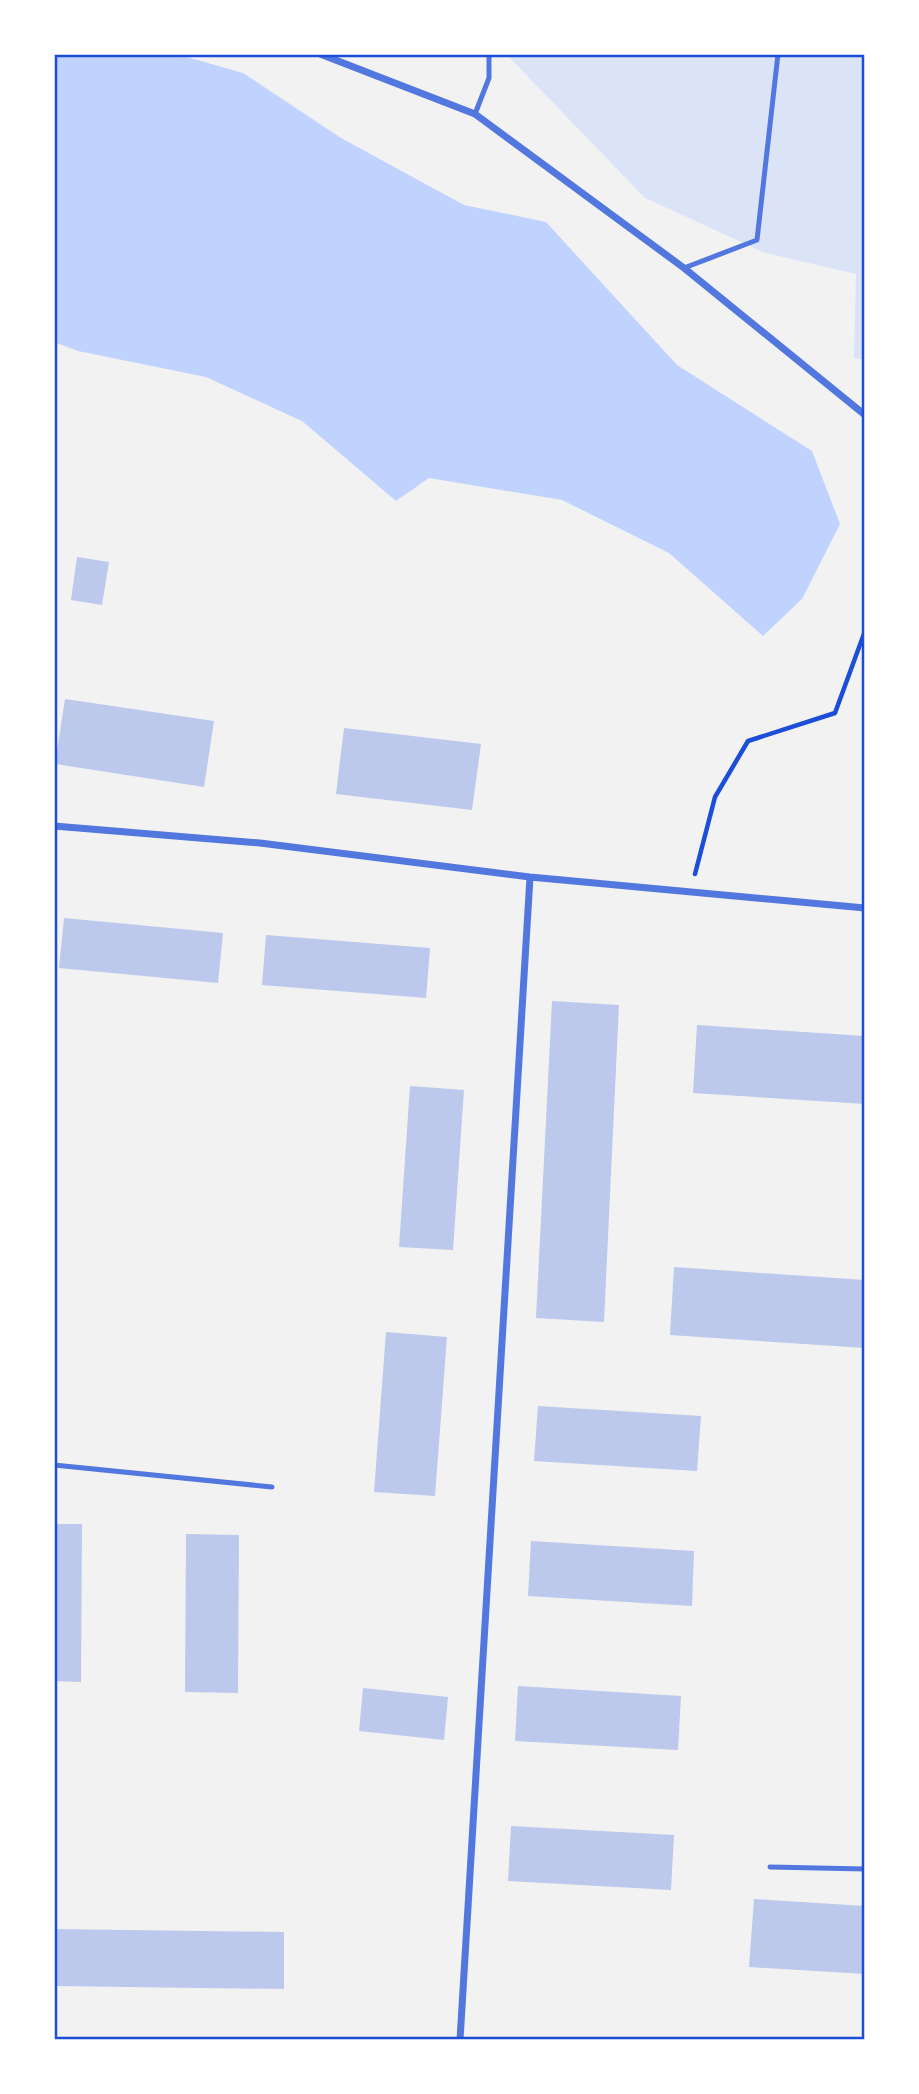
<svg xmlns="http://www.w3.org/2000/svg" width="919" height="2094" font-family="'Sofia Sans Condensed',sans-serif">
<rect width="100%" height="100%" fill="#f2f2f2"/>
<path fill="#dbe4f7" d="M506,54h359v306l-11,-2 2,-84 -91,-21 -120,-55z"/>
<path fill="#bfd3fe" d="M60,54h116l67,19 98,65 123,67 82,17 131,143 135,86 28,73 -38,75 -39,37 -94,-83 -107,-53 -133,-22 -33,23 -94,-80 -96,-44 -128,-26 -24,-9v-280z"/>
<path fill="#bdc9ec" d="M77,557l32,5 -7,43 -31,-5z
M65,699l149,22 -10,66 -149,-23z
M344,728l137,16 -9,66 -136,-16z
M64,918l159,15 -5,50 -159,-15z
M266,935l164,13 -4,50 -164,-13z
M552,1001l67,4 -15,317 -68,-4z
M697,1025l168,11v68l-172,-11z
M410,1086l54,4 -11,160 -54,-3z
M674,1267l191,13v68l-195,-13z
M386,1332l61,5 -12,159 -61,-4z
M538,1406l163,10 -4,55 -163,-10z
M54,1524h28l-1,158 -27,-1z
M186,1534l53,1 -1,158 -53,-1z
M531,1541l163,10 -2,55 -164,-10z
M518,1686l163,10 -3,54 -163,-9z
M363,1688l85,9 -4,43 -85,-9z
M511,1826l163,9 -3,55 -163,-9z
M754,1899l111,7v68l-116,-7z
M54,1929l230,3v57l-230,-3z"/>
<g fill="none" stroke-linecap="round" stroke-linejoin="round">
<path stroke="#1d4ed8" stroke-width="4.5" d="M695,874l20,-77 33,-56 87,-28 30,-82"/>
<path stroke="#5277de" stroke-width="5" d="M475,114l14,-36v-24
M684,268l73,-28 21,-186
M54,1465l218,22
M770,1867l95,2"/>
<path stroke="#5277de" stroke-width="7" d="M320,54l155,60 209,154 181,147
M54,826l206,17 270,34 335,31
M460,2040l70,-1163"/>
</g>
<rect width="919" height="2094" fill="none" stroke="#ffffff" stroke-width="112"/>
<rect x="56" y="56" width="807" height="1982" fill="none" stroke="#1d4ed8" stroke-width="2.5"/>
</svg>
